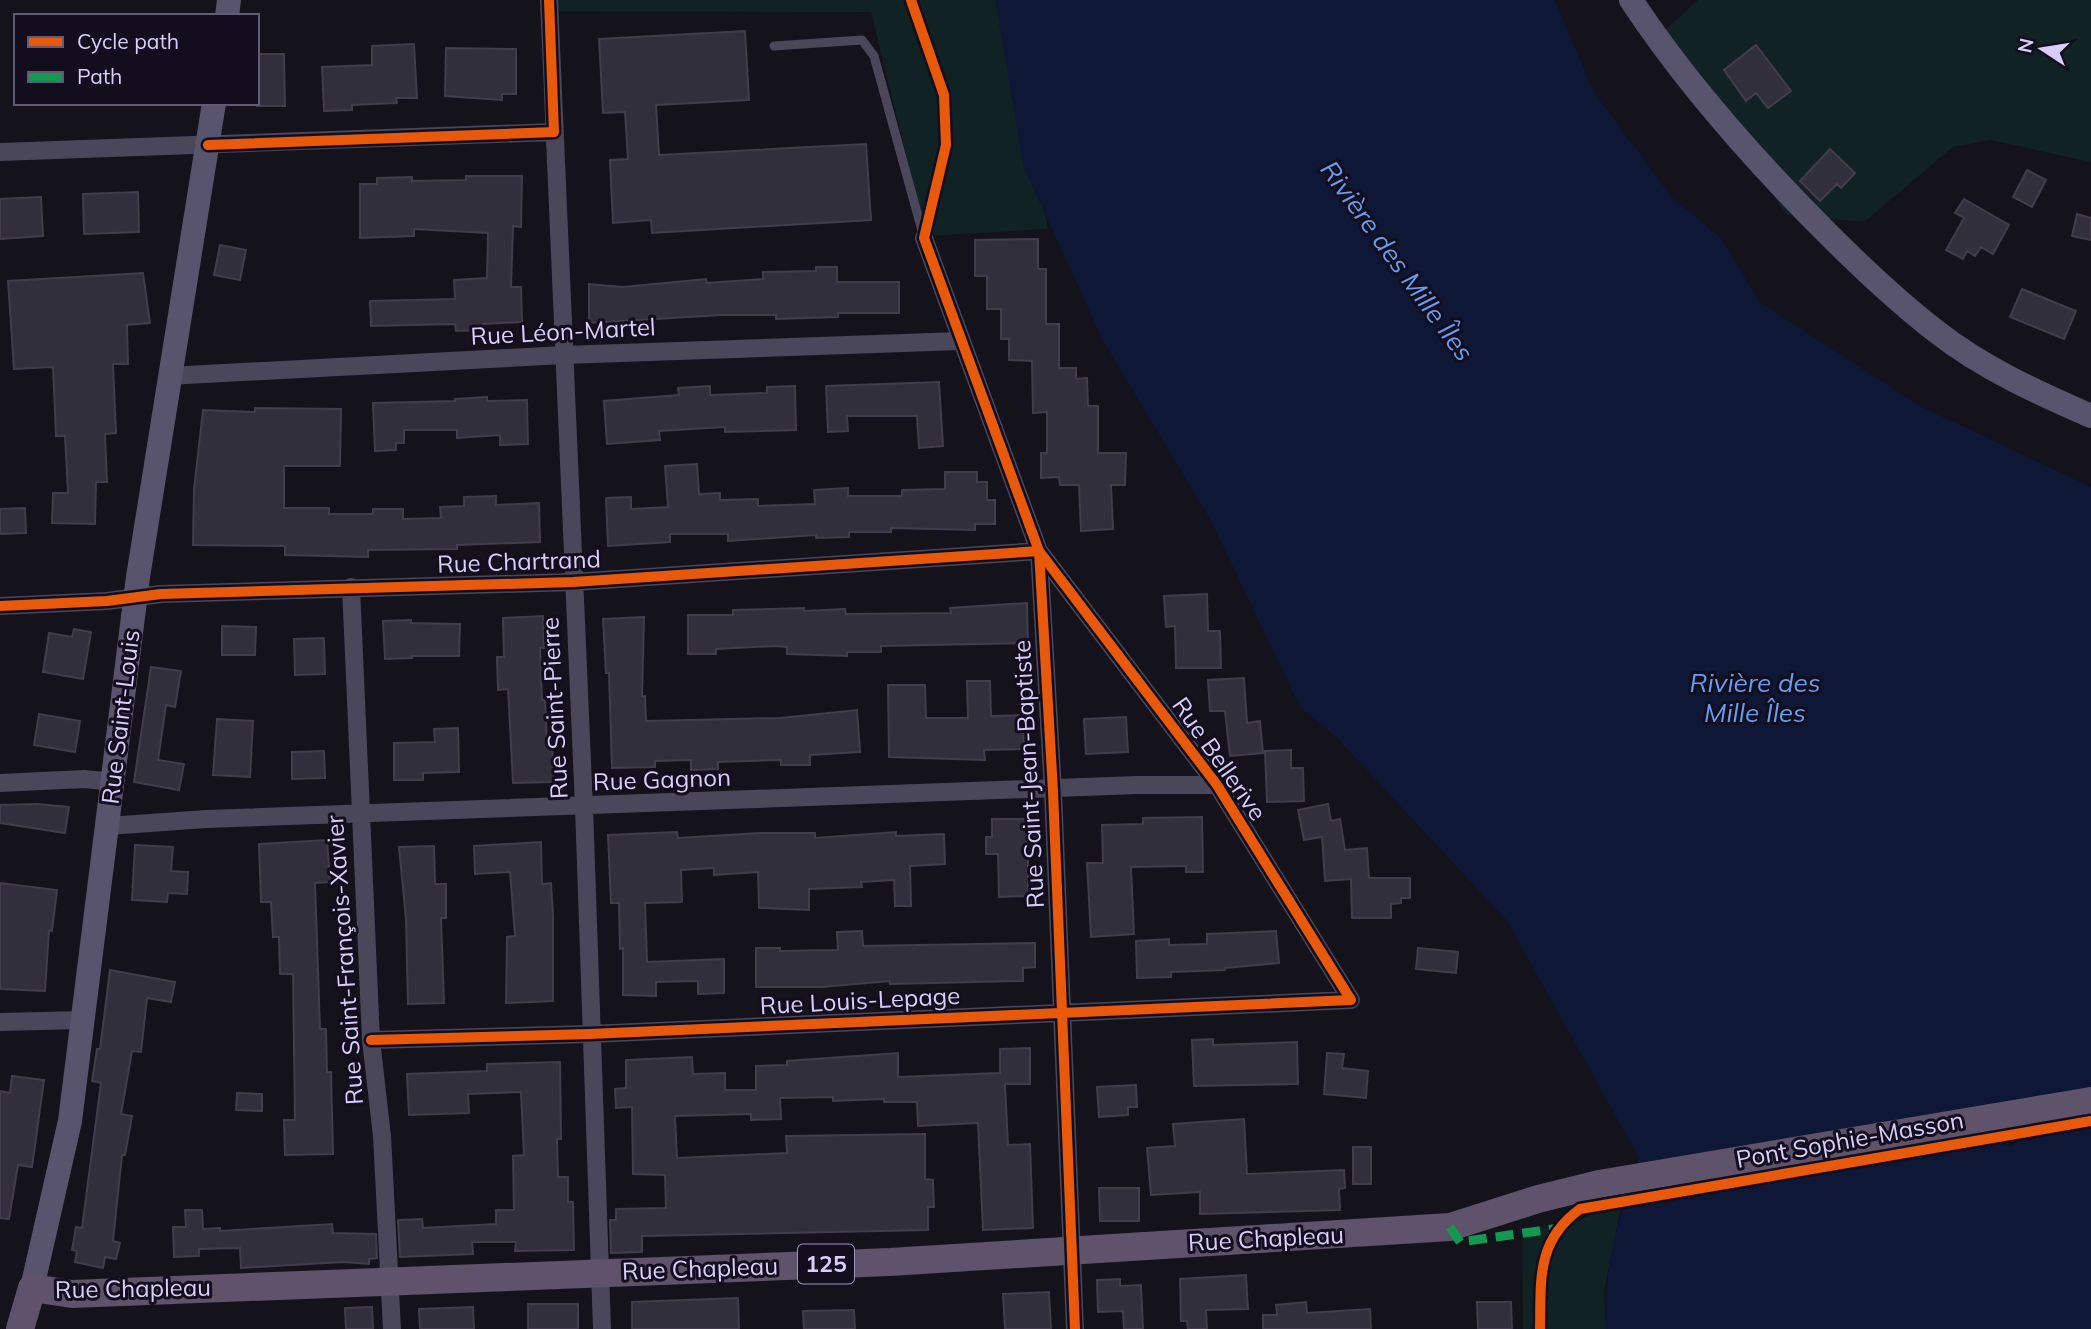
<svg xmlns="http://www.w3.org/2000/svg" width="2091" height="1329" font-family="Mulish,sans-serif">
<rect width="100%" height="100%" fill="#14121a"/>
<path fill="#112225" d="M550,0h451l47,229 -122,7 -55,-224 -321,-1z
M1698,0h393v162l-101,-22 -37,7 -89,75 -77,-7 -125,-182z
M1621,1207l-17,84 2,38h-83l-1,-100 52,-6 25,-12z"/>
<path fill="#0e1735" d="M995,0h560l38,91 79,106 49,41 39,64 158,103 173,82v842h-485c-3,-60 13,-114 33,-171l-132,-237 -171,-184 -36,-30 -89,-186 -108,-180 -79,-173z"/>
<path fill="#14121a" d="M2091,1088v40l-73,12 -7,7 -9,-4 -384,65 15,-44z"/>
<path fill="#322f3c" stroke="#423c4d" stroke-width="2" d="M745,31l4,69 -93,5 3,50 207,-11 5,76 -219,13 -1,-13 -38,3 -3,-63 18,-1 -3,-47 -22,1 -4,-74z
M414,44l3,54h-21l1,5 -45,2v5l-28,1 -2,-44 50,-2v-19z
M1756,45l35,46 -23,17 -12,-15 -10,8 -22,-31z
M446,48l70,1v45h-14v6l-57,-4z
M257,54h27l1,52h-28z
M1830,149l25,24 -14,15 -4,-4 -17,17 -20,-20z
M2027,170l19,10 -14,27 -19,-10z
M466,176h56l-1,51 -8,-1 -2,61h10l1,35 -39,2v6l-27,1 -1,-7 -84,2 -1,-25 85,-2 -1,-19 33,-2 1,-45 -74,-4v7l-54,2v-54h17v-6l35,-1v4l54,-1z
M138,192l1,40 -55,2 -1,-40z
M41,197l2,39 -43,3v-40z
M1964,199l45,26 -16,29 -12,-7 -6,9 -8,-5 -4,8 -17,-9 18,-32 -9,-5z
M2077,214l14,4v22l-19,-4z
M1038,239v30h8v55h13v44h17v11l11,-1 1,28h10v47h28l-1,32h-14l2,44 -32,2 -2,-46h-19l-1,-8 -18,1v-25h6v-41l-14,1 -1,-52 -23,-1v-21h-8v-30h-14v-33h-12v-36z
M220,245l26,5 -6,30 -26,-5z
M816,267h21v15h62v31h-61v4l-62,2v-4h-55l-132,8v-39l34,3 83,-8 1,4 56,-4v-7l53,-1z
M143,273l7,50 -23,2 1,39h-15l3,69 -11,1 2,48h-11l-1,42 -43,-1 1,-30h15l-3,-57h-9l-3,-69 -39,2 -6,-88z
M2022,289l54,22 -12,28 -54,-22z
M939,382l4,64 -24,2 -2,-32h-70l1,15 -20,1 -2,-46z
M710,386v9l57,-2v-6l28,-1 1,44 -71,2v-5l-66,4 1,9 -53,4 -3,-43 75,-6 -1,-7z
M487,397v4l40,-1 1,44 -28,1v-10l-43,3v-8h-53v13h-8v7l-21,1 -2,-48 82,-2v-2z
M255,408l86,1 -1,57h-56v42h45v6h44v-5h30v10l38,-1 -1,-11 24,-1v-9l32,-1v9l43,-2 1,39 -83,3v4l-89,1v7l-83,-2v-9l-92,-1 1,-56 9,-79 52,2z
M697,464l2,30 21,-1v7l38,-1v7l57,-2 -1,-14 34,-2v8h54v-6l43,-1v-17h32v10h10v18h8v24h-20v6l-84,-2v4h-42v5l-33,1v-3l-88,6v-7h-58v8l-62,4 -2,-48 25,-1v12l37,-2 -3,-41z
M25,508l1,25 -26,1v-25z
M1207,594l1,37h12l1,37h-45l-1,-42 -9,1 -2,-31z
M1027,603l1,40 -147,3v6h-34v4l-60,-2v-7l-12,-1 -59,3v5h-28v-39h45v-5l71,-2v3l41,-2 1,5 105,-1 -1,-5z
M543,616l1,32h-4l2,52h3l2,45h5l2,37 -41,1 -5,-94 -10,1 -1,-33h7l-1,-39z
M644,617l-2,79h3l1,25 134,-3 77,-8 3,42 -50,3v10h-29v-5l-63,2v7l-27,1v-10l-36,1v6l-43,1 -3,-95h-3l-3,-54z
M411,620v3l49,1 -1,32h-47v2l-27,1 -2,-38z
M222,626l34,1 -1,28h-33z
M74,629l17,3 -8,47 -40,-7 6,-39 23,4z
M324,638l1,36 -30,1 -1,-36z
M151,667l30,4 -6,36 -9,-2 -8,55 26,4 -5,26 -45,-8z
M1244,678l3,45 13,-2 3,32 -33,3 -5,-45h-15l-2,-31z
M967,681h23l1,35 32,-1 1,34 -40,1 1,10 -96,-3 -1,-72h37l1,33h42z
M39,714l41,7 -5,31 -41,-7z
M1126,717l2,35 -42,2 -2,-35z
M217,719l36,2 -3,56 -37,-2z
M458,728l1,44 -36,1v7h-29v-37l41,-1 -1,-13z
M1291,750v18h12l1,33 -37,1 -2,-51z
M324,751l1,27 -33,1v-27z
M37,804l32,3 -4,26 -65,-10v-18z
M1328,804l3,17 9,-2 5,31 22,-2 2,30h41v20h-9v5l-10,1v14h-39l-1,-39 -26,2 -3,-44 -18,3 -6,-30z
M1202,817l1,55h-17v-6l-55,1 3,67 -43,3 -4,-74h16l-1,-38 41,-1v-6z
M992,819h45l-1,35h-8v42l-29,1 -1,-43h-12v-17h6z
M677,832l1,6 82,-5h55v5l81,-6v4l48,-2 1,30 -35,2 1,40h-16l-1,-26 -33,2 1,5 -53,2v21l-50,-2 -1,-36 -44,3v-7l-33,2 1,32 -37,1 2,59 77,-3v34l-26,1v-13l-42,1v14l-33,-1v-47l-3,1 -1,-46h-8l-3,-68z
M327,840l3,42 -15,1 5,146h6l1,43h4l2,82 -48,1 -1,-35h11l-2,-146h-13l-1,-37h-6l-2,-35h-10l-2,-58z
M541,842l1,42 9,-1 2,34v84l-47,2 1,-66 8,-1 -5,-64 -35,2 -1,-28z
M135,845l38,2 -2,24 17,1 -1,22 -19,-1 -1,9 -35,-2z
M434,846l1,38h11v34h-5l3,85 -36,1 -2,-85 -7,-72z
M0,883l57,7 -5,41 -3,-1 -4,61 -45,-2z
M862,931l1,15 172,-3v24l-12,1v13l-133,3v-3l-68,6h-66v-39h24v3l58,-1 -1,-18z
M1276,931l3,32 -54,5v2l-54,2v5l-34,1 -1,-37 33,-2v6l38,-1v-10z
M1418,948l40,4 -2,21 -40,-4z
M110,970l65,12 -4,20 -24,-4 -6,54 -9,-1 -11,63 11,2 -7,39h-3l-9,86 7,2 -4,16 -11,-2 -2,11 -28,-6 2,-11 -5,-1 4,-23 6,1 19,-145 -9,-2 5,-32h3z
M1213,1039v6l84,-3 1,42 -104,2 -2,-46z
M1030,1048v36h-25l3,61 22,-1 3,84 -50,2 -5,-107 -60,3 -1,-24h-33v-3l-51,2v-4l-53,1 1,21 -30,1v-6l-76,2 2,42 110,-5 -1,-17 139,-2v45l8,1 1,27h-6v23l-286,6v16l-31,1 -1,-33h6v-11l50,-1 -1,-33 -32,-1 -1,-67 -16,1 -1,-19 11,-1v-28l66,-3 1,17 32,-1v17h31v-24l31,-1v-4l111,-8v24l102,-4v-24z
M1327,1053l17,1 -2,14 26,3 -2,27 -42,-4z
M560,1062l1,77h-4l1,38h10v25h5l1,48 -59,1 1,-9h-44l1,12 -73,3 -2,-37 24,-1 1,9 73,-4v-14h18l-1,-54 11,-1 -3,-63 -53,2 1,19 -60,2 -2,-41 80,-3v-7z
M12,1076l32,4 -12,87 -14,-2 -9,54 -9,-1v-127l10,2z
M1136,1085l1,22h-9v8l-29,2 -2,-30z
M237,1093l25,1v17l-26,-1z
M1244,1119l3,55 97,-4 1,18 -6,1 1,21 -140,4v-22l-49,3 -4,-47 28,-2 -2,-22z
M1353,1147h18v37h-18z
M1099,1188h40v33h-39z
M185,1210h17l1,19 17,-1v3l112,-7 1,9 43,1 1,24 -8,1v5l-26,-2 -102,6 -1,-20 -41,1v7l-25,1 -1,-30h13z
M1246,1275l2,34 -42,1 1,19h-19l-1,-8h-6l-1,-42z
M1120,1279v7l21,-1 2,44h-19l-1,-18 -25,1 -1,-32z
M1049,1292l2,37h-46l-2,-35z
M738,1298l1,31h-107v-27z
M1306,1302l1,11 63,-4 1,20h-108v-14h14l-1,-10z
M1477,1302h34l1,27h-34z
M528,1304h50v25h-50z
M372,1307l1,22h-27l-1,-21z
M473,1307l1,22h-54l-1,-20z
M854,1310l1,19h-51l-1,-18z"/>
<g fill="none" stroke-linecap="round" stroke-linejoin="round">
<path stroke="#4a475b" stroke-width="9" d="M774,46l88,-6 12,16 50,182"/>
<path stroke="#4a475b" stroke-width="18" d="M549,0l35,807 18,522
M0,152l554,-20
M924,238l115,313 14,240 22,538
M168,376l396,-21 396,-14
M351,587l20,453 11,96 10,193
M0,606l107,-5 54,-7 412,-12 466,-31
M0,783l84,-4 30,3
M108,826l98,-7 931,-34h80
M0,1022l84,-2
M371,1040l219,-6 761,-34 -134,-215 -178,-234"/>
<path stroke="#59546d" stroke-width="24" d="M1631,0c56,85 123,160 195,232 35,35 72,70 111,100 46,36 101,61 154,84
M227,16l2,-16
M32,1288l38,-167 68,-544 76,-474"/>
<path stroke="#5f526b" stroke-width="28" d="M20,1329l12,-41 40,6 818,-32 560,-35 88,-28 61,-15 492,-83"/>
<path stroke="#139951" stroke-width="9" stroke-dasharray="18 9" stroke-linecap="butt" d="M1450,1227l10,15 100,-14"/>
<g stroke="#130e1e" stroke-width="15">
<path id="cycleway" d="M911,0l33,95 2,50 -22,93 115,313 14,240 22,538
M208,145l346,-13 -5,-132
M0,606l107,-5 54,-7 412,-12 466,-31
M371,1040l219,-6 761,-34 -134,-215 -178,-234
M1540,1329c1,-49 -4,-88 40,-120l511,-88"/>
</g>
<use href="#cycleway" stroke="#e8590c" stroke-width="10"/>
</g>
<g text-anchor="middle" stroke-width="6" stroke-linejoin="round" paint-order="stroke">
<rect fill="#130e1e" stroke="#9e94b9" stroke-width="2" x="798" y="1244.5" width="56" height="39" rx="5"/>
<g font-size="23" font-weight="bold" fill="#d9cefb">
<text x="826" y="1272">125</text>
</g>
<g font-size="24" fill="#d9cefb" stroke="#130e1e">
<text transform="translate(563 332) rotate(-3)" y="8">Rue Léon-Martel</text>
<text transform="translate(519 562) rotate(-2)" y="8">Rue Chartrand</text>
<text transform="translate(555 708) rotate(-93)" y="8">Rue Saint-Pierre</text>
<text transform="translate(121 717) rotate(-83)" y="8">Rue Saint-Louis</text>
<text transform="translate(1219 759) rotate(55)" y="8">Rue Bellerive</text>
<text transform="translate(1029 774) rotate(-93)" y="8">Rue Saint-Jean-Baptiste</text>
<text transform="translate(662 780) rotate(-2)" y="8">Rue Gagnon</text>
<text transform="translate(345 960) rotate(-94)" y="8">Rue Saint-François-Xavier</text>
<text transform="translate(860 1001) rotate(-3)" y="8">Rue Louis-Lepage</text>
<text transform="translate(1850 1140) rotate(-10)" y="8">Pont Sophie-Masson</text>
<text transform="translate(1266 1239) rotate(-3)" y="8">Rue Chapleau</text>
<text transform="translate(700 1269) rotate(-2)" y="8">Rue Chapleau</text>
<text transform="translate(133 1289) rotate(-1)" y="8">Rue Chapleau</text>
</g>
<g font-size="26" font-style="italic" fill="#659ef2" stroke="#130e1e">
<text transform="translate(1397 261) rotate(54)" y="9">Rivière des Mille Îles</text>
<text x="1755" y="692">Rivière des<tspan x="1755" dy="30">Mille Îles</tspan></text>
</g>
</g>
<rect x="14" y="14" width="245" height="91" fill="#130e1e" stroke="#625b76" stroke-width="2"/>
<rect x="28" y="37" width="35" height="10" fill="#e8590c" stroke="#625b76" stroke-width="2"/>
<text x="77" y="49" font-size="21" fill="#d9cefb">Cycle path</text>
<rect x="28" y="72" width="35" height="10" fill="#139951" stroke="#625b76" stroke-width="2"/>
<text x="77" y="84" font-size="21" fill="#d9cefb">Path</text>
<g transform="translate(2042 49) rotate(282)" stroke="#130e1e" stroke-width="5" paint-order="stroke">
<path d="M0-5L12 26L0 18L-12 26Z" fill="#d9cefb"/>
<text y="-10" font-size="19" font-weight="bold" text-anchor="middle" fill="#d9cefb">N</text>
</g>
</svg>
